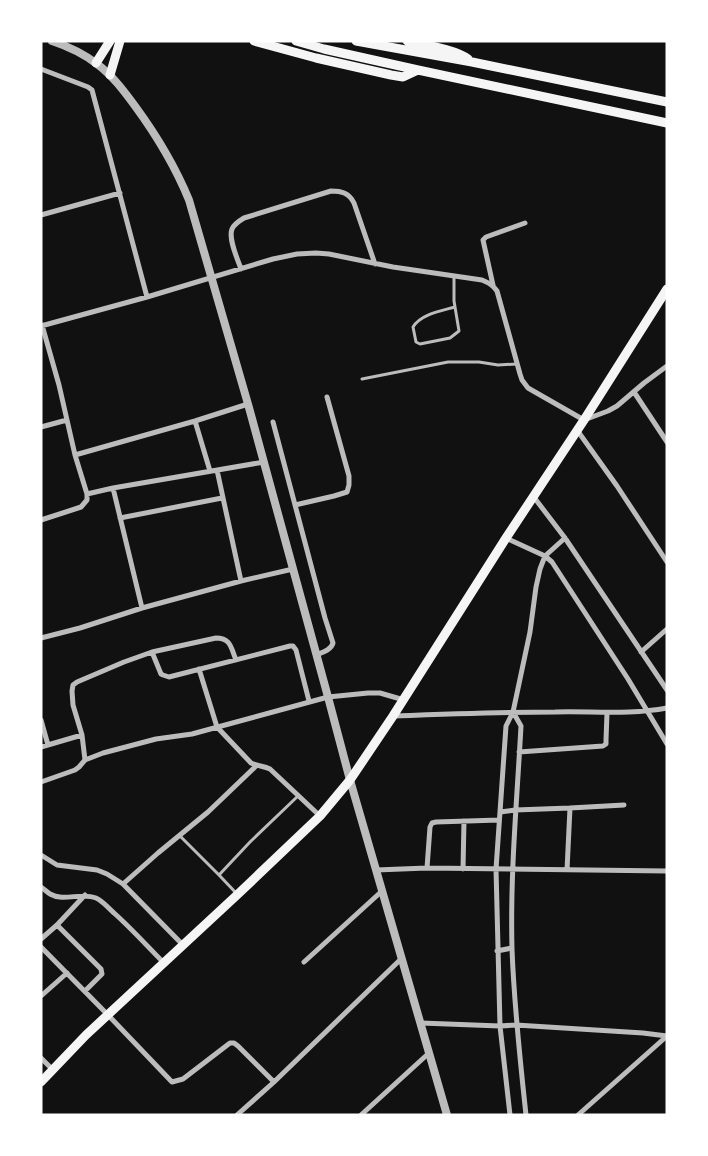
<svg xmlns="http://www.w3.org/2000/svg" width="708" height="1156" font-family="Roboto,sans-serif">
<rect width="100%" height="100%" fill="#111"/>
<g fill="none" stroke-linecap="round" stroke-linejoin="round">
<path stroke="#bcbcbc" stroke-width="3" d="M454,276v25l5,30 -9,7 -30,6 -4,-2 -3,-15c8,-13 28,-16 42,-20
M362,379l86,-17h31l19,3 19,-1
M180,836l39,39
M237,894l-18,-19 31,-33 48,-46"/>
<path stroke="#bcbcbc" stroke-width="5" d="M41,69l47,18 4,3 55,207
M41,215l79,-22
M241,269c-3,-9 -13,-30 -9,-40 2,-5 7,-8 12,-11l87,-27c11,0 18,2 23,12l21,61
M493,285l-10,-45 3,-3 39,-14
M41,326l106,-29 126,-38 24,-5 19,-1 13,1 64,13 89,13c7,3 11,5 15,11l23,83 2,6 6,8 56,32 24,-9 9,-5 27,-23 23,-17
M634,392l33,50
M195,421l15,50
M273,422l52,196 8,25c-2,7 -10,9 -17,12
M41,427l26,-7
M577,430l40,56 50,76
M75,455l120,-34 53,-17
M217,470l24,111
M113,488l29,120
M87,494l26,-6 151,-26
M533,496l32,42 102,152
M295,505l39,-9 13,-4 2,-7v-9l-22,-79
M120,518l102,-20
M41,520l40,-13 6,-7v-6l-12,-39 -16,-70 -17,-60
M506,538l39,18 7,6 76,117 39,65
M41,638l39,-10 62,-20 99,-27 52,-12
M152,652l9,22 2,1 6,2 121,-31h3l3,4 13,51
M641,652l26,-23
M199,669l18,58 34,36c6,3 13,3 19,6l50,47
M513,712l8,14c-4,74 -11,148 -9,223 2,55 8,111 14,166
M393,716c54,-2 108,-4 162,-4 38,-1 75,3 112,-4
M41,720l7,25
M41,747l41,-12
M519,752l84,-6 3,-2v-4l1,-27
M85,760l-3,-25 -9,-30 -1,-14 1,-6 4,-3 47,-20 28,-10 64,-14c15,0 15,10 20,22
M41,782l34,-12 4,-3 6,-7 18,-7 53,-14 36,-5 136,-37 40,-4h12l24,7
M500,812l15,-2 55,-2 54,-3
M41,855l16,10 40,5 10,4 16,10 60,61
M427,868l3,-41 2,-4 4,-1 63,-2
M463,869l1,-48
M376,870l51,-2 240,3
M567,870l3,-62
M123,884l35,-31 50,-41 48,-46
M41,887c3,2 6,5 9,7 14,8 31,-2 46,4 7,3 12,10 18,15 17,15 33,33 49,49
M57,925l44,44 1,5 -17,17
M41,939l16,-14 28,-30
M41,947l67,68 64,67 11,-3 47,-36h4l4,3 36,36
M497,951l15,-3
M304,962l78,-71
M41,996l26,-23
M421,1023l79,3 16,-1 127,8 24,3
M41,1058l12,12
M237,1115l37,-33 128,-124
M361,1115l68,-62
M510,1115l-10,-89 -4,-157 10,-143 7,-14 17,-80 6,-45 4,-18 5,-13 20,-18
M578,1115l89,-79"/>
<path stroke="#bcbcbc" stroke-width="8" d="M52,41c15,5 32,13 45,23 15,11 27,27 38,42 22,30 40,60 54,94l59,204 80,293 22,83 97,335"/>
<path stroke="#f5f5f5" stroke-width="9" d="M41,1082l45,-47 151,-140 83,-79 30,-36 43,-64 113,-178 78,-118 83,-131"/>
<path stroke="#f5f5f5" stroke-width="9" d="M254,41l62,17 75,17 12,2 15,-7
M296,41l28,8 94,21 249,53
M356,41l116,21 195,40
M407,41c17,4 47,8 61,18
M96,63l14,-22
M110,75l10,-34"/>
</g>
<rect width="708" height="1156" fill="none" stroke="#ffffff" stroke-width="85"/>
</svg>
